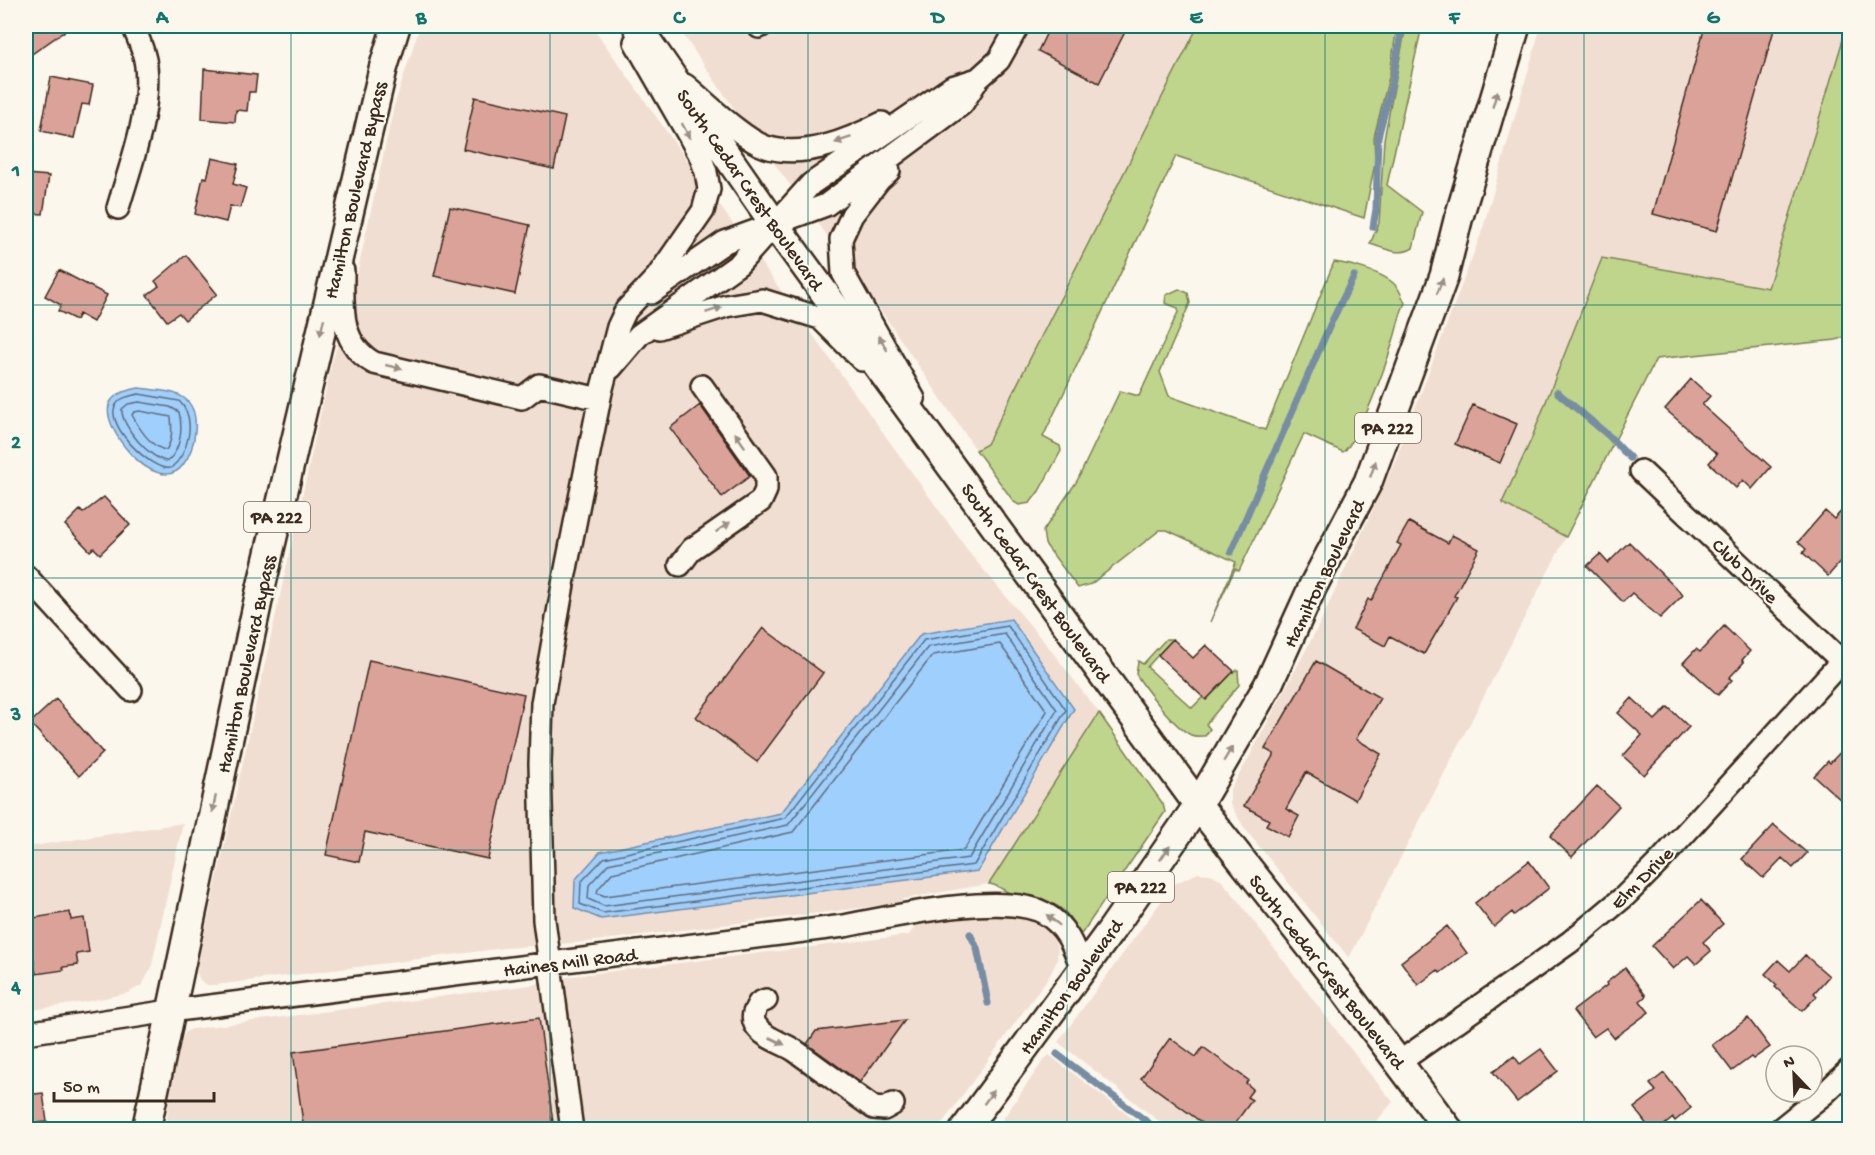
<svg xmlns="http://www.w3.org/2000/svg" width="1875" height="1155" font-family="'Gochi Hand',sans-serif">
<rect width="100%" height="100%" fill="#fbf7ec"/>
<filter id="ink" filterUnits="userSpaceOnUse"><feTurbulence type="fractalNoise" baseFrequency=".0167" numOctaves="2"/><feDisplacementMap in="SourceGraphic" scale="12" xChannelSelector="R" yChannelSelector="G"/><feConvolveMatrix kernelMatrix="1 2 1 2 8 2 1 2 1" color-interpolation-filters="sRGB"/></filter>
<g filter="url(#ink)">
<path fill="#f1ded3" d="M420,26h172l82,116 298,414 79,94 48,63 -110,171 -86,15 -3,4 -313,39 -82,6 -289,37h-9l-7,-5 -3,-7 1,-9 134,-602 19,-61 43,-195z
M677,26h521l-211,418 -11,6 -116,-170 -123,-167z
M1541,26h306l-79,262 -167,-30 -70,183 -29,62 64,34 -217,421 -104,-129 -15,-25v-15l16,-26 73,-138 75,-161 88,-233z
M183,823l-32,146 -9,16 -14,8 -43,9 -59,9v-164z
M1198,873l13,1 9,5 13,15 132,174 28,34 -23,27h-201l-111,-87 116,-158z
M1007,914l21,5 20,8 6,9 4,14 -1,11 -7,14 -112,154 -772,1 2,-22 12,-62 5,-14 7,-3 339,-44 41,-9 337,-41 6,-9 10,-7 37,-4z
M1049,1055l97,74h-150l47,-68z"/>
<path fill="#bed58b" stroke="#7c8054" stroke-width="1.5" d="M1198,26h199l-7,47 -16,64 1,26 -11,55 -188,-62 -133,281 17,9 1,5 -22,40 -9,12 -11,2 -5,-3 -38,-52 11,-6z
M1406,26h16l-35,159 35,27 -9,36c-14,9 -28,0 -43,-4l9,-21 5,-84z
M1847,26h3l-1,309 -13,5 -180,19 -90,178 -64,-34 29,-63 71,-182 166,30z
M1334,262c16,2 52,11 62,24 4,4 6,11 9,17 -6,11 -7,23 -11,35 -7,24 -34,101 -51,114l-39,-18 -65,137 -4,-2 -25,53 26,-60 -69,-32h-7l-69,54 -13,4 -33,-44 -2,-13 34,-50 43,-90 19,5 39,-84v-4l-13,-5 1,-8 13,-6 9,4 2,10 -30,69 9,24 96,34z
M1166,639h7l-26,28 45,41 11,-11 4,2 27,-28 4,-1 1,15 -33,39 4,5 -5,7c-4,0 -10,1 -14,-1 -17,-8 -45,-45 -55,-61l2,-13 5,3z
M1099,713l64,91 2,8 -83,121h-4c-4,-6 -6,-14 -12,-20 -14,-15 -34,-13 -52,-18 -9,-3 -15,-10 -25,-11z"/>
<path fill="#9fcffc" stroke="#778da3" stroke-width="1.5" d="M139,388c13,2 34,2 45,10 19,14 11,51 -1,67 -26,35 -88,-42 -72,-64 6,-9 18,-11 28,-13z
M1011,619l63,90 -96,162 -377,48 -27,-11 1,-28 25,-28 181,-39 140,-179z"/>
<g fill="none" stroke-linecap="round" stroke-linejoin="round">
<path stroke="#636c77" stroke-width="1.5" d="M139,394l40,7c18,17 10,52 -8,67 -19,4 -65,-42 -56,-61 4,-10 15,-11 24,-13z
M139,402l31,5 9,5c4,17 2,37 -11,49 -17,0 -48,-36 -46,-52l6,-5z
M140,411l31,6c1,12 2,23 -5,33 -15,-2 -27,-22 -34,-35l2,-3z
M1008,626l58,84 -92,155 -371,48 -23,-9 1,-22 23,-24 181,-40 139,-178z
M1005,634l52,76 -88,148 -365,48 -16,-7 1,-14 19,-21 180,-39 140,-178z
M1000,644l47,67 -83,139 -359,46 -8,-3 1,-4 14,-16 181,-41 140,-177z"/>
<path stroke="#778da3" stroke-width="7" d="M1373,227l3,-18 2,-72 15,-58 9,-53
M1557,392l52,44 21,22
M1231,552l99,-227 24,-49
M970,934l7,14 11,55
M1057,1054l101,76"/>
</g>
<path fill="#dba299" stroke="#3b2a1e" stroke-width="1.5" d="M26,26h46l-46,32z
M1050,26h78l-29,57 -61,-32z
M1705,26h70l-58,205 -64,-17z
M204,69l53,6 -2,17h-6l-2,19 -11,-1 -1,12 -33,-3z
M51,77l42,8 -4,20 -7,-1 -8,34 -33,-7z
M475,97l90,20 -11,52 -91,-20z
M212,158l26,6 -5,20 13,4 -6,20 -10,-2 -4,16 -31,-8 8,-37 4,1z
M26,174l23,2 -6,38 -17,-1z
M450,207l80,18 -15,69 -81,-18z
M186,255l31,39 -32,26 -6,-7 -12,8 -20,-26 12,-9 -4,-5z
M59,270l48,25 -14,27 -14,-8 -3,6 -18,-9 3,-6 -16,-9z
M1691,379l19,17 -8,9 69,62 -19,22 -9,-9 -7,8 -27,-25 8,-9 -52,-45z
M700,405l50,71 -28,21 -52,-69z
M1473,405l44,19 -17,39 -45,-19z
M104,497l26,28 -30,29 -6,-6 -4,3 -25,-26 15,-15 3,3z
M1850,502v49l-22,25 -25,-23 3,-4 -8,-7 27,-31 9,8z
M1409,522l39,21 4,-8 27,14 -25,47 3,1 -33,57 -34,-18 -5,10 -32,-17 15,-30 3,2 30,-56 -4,-2z
M1629,542l54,53 -23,23 -28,-25 -9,9 -36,-36 13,-12 8,9z
M1724,626l26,25 -8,9 2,2 -15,16 3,2 -14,15 -35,-32 13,-14 4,3z
M763,628l60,45 -66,89 -61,-45z
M1173,639l20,19 13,-13 28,26 -28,29 -48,-45z
M369,660l155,34 -36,165 -123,-27 -6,30 -33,-7z
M1316,661l64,37 -24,41 25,15 -26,46 -49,-28 -20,37 13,7 -11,21 -22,-12 3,-5 -25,-14 30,-52 -9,-5z
M1632,698l23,22 13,-13 21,20 -45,48 -21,-19 19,-21 -24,-22z
M56,699l47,54 -24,23 -49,-53z
M1850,742v66l-36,-32 14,-15 2,2z
M1597,786l22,20 -47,51 -22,-21z
M1774,825l33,28 -14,15 -11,-10 -19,20 -21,-19z
M1529,861l20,27 -35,27 -2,-3 -18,15 -19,-24z
M1701,900l22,24 -20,18 8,9 -15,13 -8,-8 -15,13 -21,-23z
M70,912l1,8 13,-2 5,34 -13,2 2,11 -15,2 1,3 -28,4 -9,-55z
M1447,926l20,27 -27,20 -2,-3 -20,15 -17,-23z
M1805,955l24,21 -15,17 3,3 -15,15 -27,-24 2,-2 -12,-11 13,-14 12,11z
M1625,968l21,28 -6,5 9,11 -35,26 -8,-10 -13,9 -20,-26 34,-26 -1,-2z
M539,1018l15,112h-250l-11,-78z
M1748,1018l22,29 -17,12 -2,-2 -19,14 -20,-26z
M905,1020l-45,62 -53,-38 9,-13z
M1170,1038l26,19 7,-10 45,33 -2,3 7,6 -6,8 5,3 -22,30h-18l-71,-52z
M1541,1049l17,22 -41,31 -24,-30 21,-16 6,8z
M1664,1073l27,35 -16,13 -2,-3 -15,12h-7l-17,-22 22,-17 -6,-7z
M43,1093l4,29 -21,2v-29z"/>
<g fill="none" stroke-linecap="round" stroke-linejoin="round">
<g stroke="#3b2a1e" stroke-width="26">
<path id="minor" d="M759,27l2,-1
M685,85c21,17 57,54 81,62 38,12 83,-7 116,-24
M889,171l-10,9 -27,35 -11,24 2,34 71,126
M118,208c13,-45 33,-95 28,-142 -1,-14 -8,-28 -13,-40
M343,271c0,34 -5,72 31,92l148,35 17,-13 60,14
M651,293l74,-51 101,-37 136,-101 16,-25 21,-19 19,-34
M659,328l67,-22 36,-6 58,18 42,42
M611,368l28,-33 100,-71 72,-80 141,-97 26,-8
M1641,471l209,198
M680,565l12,-16 69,-48 5,-11v-14l-64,-90
M26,576l105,114
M766,1000l-7,3c-4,7 -8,13 -4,21 8,14 26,18 39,26 27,19 53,39 80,58l10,1 9,-5
M26,1033l144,-22 674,-85c46,-9 159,-35 200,-13 22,12 30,34 38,56
M1398,1063l172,-121 55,-46 34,-34 191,-210
M572,1130l-28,-210 -4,-156 2,-61 22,-124 37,-187 17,-65 8,-17 31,-33 46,-66 6,-22 -3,-17 -6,-17 -65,-113
M1779,1130l46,-37 25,-24"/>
</g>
<g stroke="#3b2a1e" stroke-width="32">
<path id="major" d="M637,26l138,199 423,580 141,178 110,147
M146,1130l113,-534 124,-527 13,-43
M964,1130l148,-201 86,-124 70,-120 45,-99 55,-104 76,-206 14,-56 58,-194"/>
</g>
<use href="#minor" stroke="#fbf7ec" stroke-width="21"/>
<use href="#major" stroke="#fbf7ec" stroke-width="27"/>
</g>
<defs><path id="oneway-solid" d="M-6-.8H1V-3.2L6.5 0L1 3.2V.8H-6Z" transform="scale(1.5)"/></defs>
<g fill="#9b9085">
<use href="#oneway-solid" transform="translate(1495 99) rotate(-73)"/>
<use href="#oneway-solid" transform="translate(686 131) rotate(62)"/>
<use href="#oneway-solid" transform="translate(843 140) rotate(161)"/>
<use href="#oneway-solid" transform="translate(1440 286) rotate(-69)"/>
<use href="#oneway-solid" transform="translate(714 310) rotate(-18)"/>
<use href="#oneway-solid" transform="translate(322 327) rotate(103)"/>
<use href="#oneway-solid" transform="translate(883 343) rotate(-119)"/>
<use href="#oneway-solid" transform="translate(394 367) rotate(13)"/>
<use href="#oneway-solid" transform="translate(740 440) rotate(-125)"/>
<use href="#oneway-solid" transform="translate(1373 469) rotate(-71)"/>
<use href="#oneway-solid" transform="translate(723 527) rotate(-35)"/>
<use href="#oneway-solid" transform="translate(1228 754) rotate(-59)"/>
<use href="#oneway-solid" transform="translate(214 804) rotate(102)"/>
<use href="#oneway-solid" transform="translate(1165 853) rotate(-55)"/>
<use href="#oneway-solid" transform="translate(1053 920) rotate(-141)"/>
<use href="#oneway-solid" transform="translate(777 1041) rotate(26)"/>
<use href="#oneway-solid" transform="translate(989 1097) rotate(-53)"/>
</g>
</g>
<path fill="none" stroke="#0f766e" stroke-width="1.5" stroke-opacity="0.55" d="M291,26v1104M550,26v1104M808,26v1104M1067,26v1104M1325,26v1104M1584,26v1104M26,305h1824M26,578h1824M26,850h1824"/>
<g text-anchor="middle" stroke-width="4.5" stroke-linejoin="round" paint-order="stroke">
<g fill="#fbf7ec" stroke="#75685c" stroke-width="1.5">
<rect x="1355" y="413" width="66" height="30" rx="4.5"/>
<rect x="244" y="502" width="66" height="30" rx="4.5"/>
<rect x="1108" y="872" width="66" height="30" rx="4.5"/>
</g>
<g font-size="18" font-weight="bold" fill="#3b2a1e">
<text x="1388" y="434">PA 222</text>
<text x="277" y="523">PA 222</text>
<text x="1141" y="893">PA 222</text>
</g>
<g font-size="20" fill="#3b2a1e" stroke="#fbf7ec">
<text transform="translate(751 189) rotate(55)" y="7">South Cedar Crest Boulevard</text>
<text transform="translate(354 190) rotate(-77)" y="7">Hamilton Boulevard Bypass</text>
<text transform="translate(1746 570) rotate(44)" y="7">Club Drive</text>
<text transform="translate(1323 573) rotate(-64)" y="7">Hamilton Boulevard</text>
<text transform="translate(1037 582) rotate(54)" y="7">South Cedar Crest Boulevard</text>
<text transform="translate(245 664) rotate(-78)" y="7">Hamilton Boulevard Bypass</text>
<text transform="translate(1641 877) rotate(-45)" y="7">Elm Drive</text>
<text transform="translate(570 961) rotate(-7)" y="7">Haines Mill Road</text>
<text transform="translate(1328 971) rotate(52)" y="7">South Cedar Crest Boulevard</text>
<text transform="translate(1070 986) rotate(-54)" y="7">Hamilton Boulevard</text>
</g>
</g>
<rect width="1875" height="1155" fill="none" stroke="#fbf7ec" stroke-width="66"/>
<g transform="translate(1794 1074) rotate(337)"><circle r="28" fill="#fbf7ec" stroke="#aea59a" stroke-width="1.5"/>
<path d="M0-4.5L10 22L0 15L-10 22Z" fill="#3b2a1e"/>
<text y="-9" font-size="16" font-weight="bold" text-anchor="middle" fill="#3b2a1e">N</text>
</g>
<path d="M54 1092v9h160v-9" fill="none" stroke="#3b2a1e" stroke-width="3"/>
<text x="63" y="1092" font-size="18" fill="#3b2a1e" stroke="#fbf7ec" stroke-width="4.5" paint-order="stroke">50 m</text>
<rect x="33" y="33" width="1809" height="1089" fill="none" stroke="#0f766e" stroke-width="2"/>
<g font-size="20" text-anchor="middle" font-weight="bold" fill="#0f766e">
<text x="162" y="23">A</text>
<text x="421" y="23">B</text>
<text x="679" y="23">C</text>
<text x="938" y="23">D</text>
<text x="1196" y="23">E</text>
<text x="1454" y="23">F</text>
<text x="1713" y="23">G</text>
<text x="16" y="176">1</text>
<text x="16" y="448">2</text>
<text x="16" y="720">3</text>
<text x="16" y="993">4</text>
</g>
</svg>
